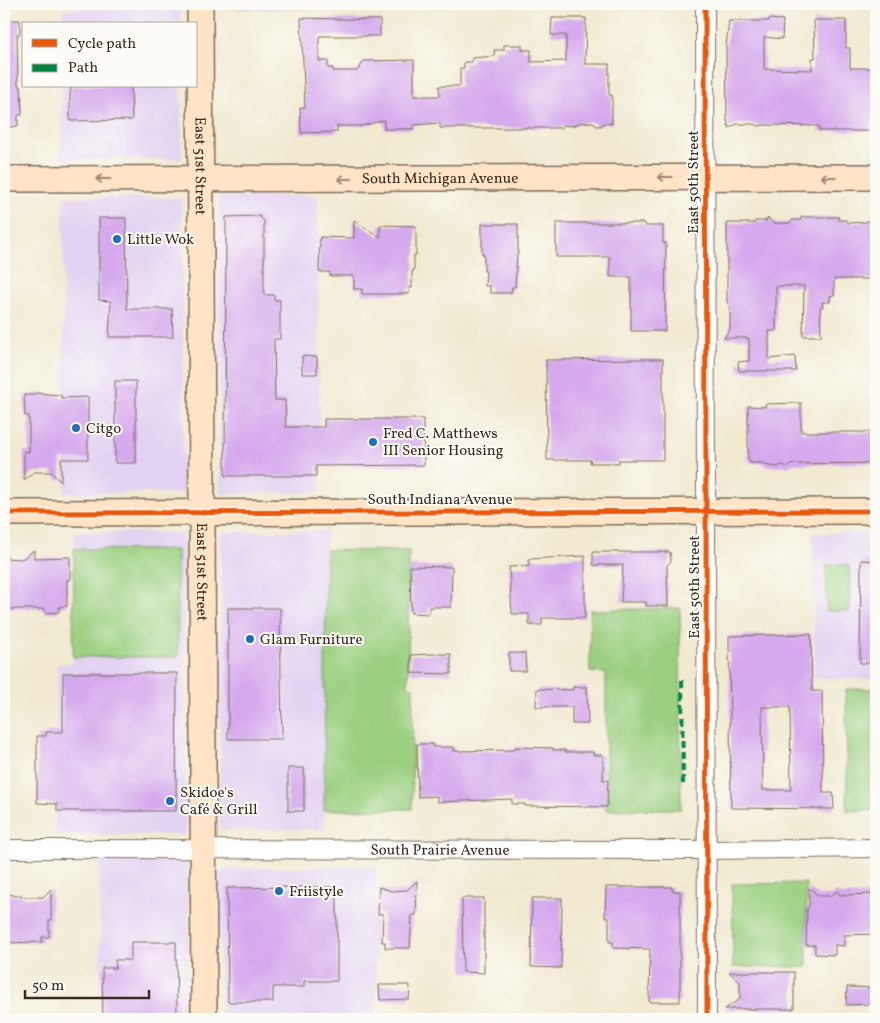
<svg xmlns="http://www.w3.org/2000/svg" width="880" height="1023" font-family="Vollkorn,serif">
<rect width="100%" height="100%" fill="#fdfcf7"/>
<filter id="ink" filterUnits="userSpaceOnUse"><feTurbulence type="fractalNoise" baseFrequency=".02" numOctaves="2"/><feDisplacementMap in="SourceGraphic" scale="10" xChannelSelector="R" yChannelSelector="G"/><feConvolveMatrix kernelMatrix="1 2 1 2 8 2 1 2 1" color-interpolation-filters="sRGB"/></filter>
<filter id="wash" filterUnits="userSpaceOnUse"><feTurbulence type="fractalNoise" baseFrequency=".0096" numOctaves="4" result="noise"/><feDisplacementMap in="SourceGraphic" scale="20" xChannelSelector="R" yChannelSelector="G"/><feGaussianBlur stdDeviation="1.12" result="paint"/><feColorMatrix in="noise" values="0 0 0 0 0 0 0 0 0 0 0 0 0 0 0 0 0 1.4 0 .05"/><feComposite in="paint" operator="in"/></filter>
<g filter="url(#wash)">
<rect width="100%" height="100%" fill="#f1ead1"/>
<path fill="#e3d3f2" d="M103,4h78v20h-119l1,-15h39z
M62,86h119l1,73h-121z
M219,195l99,1 2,296 -100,2z
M63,197l119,1 2,295h-120z
M326,531l-2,298 -104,1 1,-298z
M74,532l109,1 4,302 -132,-1 2,-170h16z
M813,533h63v146h-61z
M100,858l89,1 -1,160h-88z
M376,866v153h-155l-2,-150z"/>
<path fill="#c6c0da" d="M219,4h190v5h-190z"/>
<path fill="#9bd081" stroke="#6b7d50" d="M74,549l103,1 1,107h-105z
M326,550l83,1 -1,135 5,1 -1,122 -88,1z
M826,565h23l1,46h-23z
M680,608l1,201 -75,1v-137l-16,-1v-62z
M846,689h30v121l-29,1z
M806,883l1,84h-74l-1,-83z"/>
<g id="blocks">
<path fill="#d5a9ed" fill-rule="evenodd" d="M301,18l79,2v16h-61v25h9v7h5v3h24l7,-10 50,-1v36h26l-1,-10h21v-18h4v-6h8v-4l23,-2 -1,-6h10v-5h18v5h9v12l35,-1v-26h-15l1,-17h34l-1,46h24v31h3v29l-8,-1 -3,3h-5l-3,-4 -14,1 -6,3 -11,-1v3h-122v-5l-27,2v4h-29v-9l-22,6h-25v6l-36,1 -1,-25 5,-1z
M769,19l14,1 -1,19 -18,-2v32l48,1v-12h3l-1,-38h32v28h4v20h26v56h-6l1,7h-52v-5l-56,-1 -5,1 -5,-2h-16l-8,4 -2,-8 -1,-74 3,-25h40z
M4,20h16v14h-3l1,51 3,2 1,28h-4v11l-14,2v-44l1,1v-51h-1z
M72,86h59l1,34 -62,1v-28z
M876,214v60h-4v5h-38v16l-4,1v6h-8l1,5h-3l1,29h-18l1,-50h-28v45h-7v28l26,-3 1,15h-57l-1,-9 11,-1v-23h-25l6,-9v-20l-3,-8v-78h27l1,-2h11l2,-3 6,5h16l2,-3h9v-3h38l-1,3h8l2,3 18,-1z
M259,216l5,5v74h10v5h6v39h-6l1,61h10l1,27h38v-8h99l1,46 -108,1v10h-91l1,-259z
M99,218h27l1,91h45l1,28h-64l2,-36 -12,-1z
M354,220l26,17v-12l36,1v29h-2v16h-2v17l-3,-1v7h-47v-5h-8v-13h-24v-4h-11l1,-35 34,1z
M556,223h89v3h18v17h3l-1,88h-34v-54h-21v-20h-54z
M482,224h36v30h-1l-2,33h-3l-1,6h-21v-7h-5l1,-15h-2v-17h-2z
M302,356l15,1v17h-15z
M643,359h20v101h-44v3h-29l1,-3h-44l-1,-100z
M115,381h21v82h-21z
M35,393l26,2v3l27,-1v62h-27v23l-10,-10h-17l-10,8v-29l5,1v-36h-4l-1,-21h9z
M801,403v29h75v31l-83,1 -5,3 -5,-2 -6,2 -13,-2 1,-2h-15v-3h-2v-54l17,1v-3z
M34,550v8l36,-1v22l-3,1v26l-8,1v5l-14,1v-4h-39v-5h-2v-46l18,1z
M593,552h77l1,9 -4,4 1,41h-22v-4h-25l2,-37h-30z
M585,556v62h-43v7h-13v-11h-17l-3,-47 20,-1v-7z
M861,560l15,1v102h-16z
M410,566l42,1 -1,40h-22v7l-18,-1z
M228,608h52l2,131h-54z
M811,634l1,57h10l1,102h10l1,16 -103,-1 -2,-172zM762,707h28l1,83h-28z
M509,653h16l1,18h-17z
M430,654h21v20l-40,-1v-18z
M63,673h114l-1,138h-119v-7l-20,-1v-67h9v-4h17z
M573,687h14l1,37h-16v-17h-36l1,-18 36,1z
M417,744h16v3h21v4l61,-1v-3l38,1v2h12v2h28v3h10v25h5l-1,27 -82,-1v-2h-13v-5l-75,3v-6l-19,1z
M288,768h16v43h-16z
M417,881l-1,34h-4l-2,33h-25v-6h-3l1,-28h-5l1,-27 12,4 16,-1z
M288,887h49v94h-33v6h-31v15h-45l-1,-114z
M606,887h66v4h8v111h-31l1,-53 -37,-1v-6h-4v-24l-4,-1z
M809,888l10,8h12l6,-5 3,4 36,-1v40l-32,1v11l-9,-1v10l-20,-1v-9h-9l1,-36 2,-3z
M51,889v31h-2v17h-7v5l-38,1v-44l7,-5 4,2 6,-1 3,2h19z
M462,898h22v75l-21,-1z
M532,898h30l-1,70 -30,-1z
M131,942h45l1,77h-74l-1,-51h14l-1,-8h16z
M729,972h65v37h-69l15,-10v-17z
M379,985h31l-1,14 -29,1z
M847,987l29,1v16l-30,1z"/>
</g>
</g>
<g filter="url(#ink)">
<use href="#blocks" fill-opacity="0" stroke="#7b6d5d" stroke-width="1"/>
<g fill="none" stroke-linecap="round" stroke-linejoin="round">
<g stroke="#7b6d5d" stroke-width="20">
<g id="street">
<path d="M705,4l2,1015"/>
<path id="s1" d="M4,849l703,1 169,-2"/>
</g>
</g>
<g stroke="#7b6d5d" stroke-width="28">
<g id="secondary">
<path id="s2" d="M200,4l4,1015"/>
<path id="s3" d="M4,179l872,-2"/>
<path d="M4,513l872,-2"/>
</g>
</g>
<use href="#street" stroke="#fff" stroke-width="18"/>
<use href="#secondary" stroke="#ffe4c6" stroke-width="25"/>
<path stroke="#00873e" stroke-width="4" stroke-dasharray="8 4" stroke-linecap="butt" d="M682,680l1,108"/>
<g stroke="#fdfcf7" stroke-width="8">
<path id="cycleway" d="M705,4l2,1015
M4,513l872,-2"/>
</g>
<use href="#cycleway" stroke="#e8590c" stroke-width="5"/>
</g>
<defs><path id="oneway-shaft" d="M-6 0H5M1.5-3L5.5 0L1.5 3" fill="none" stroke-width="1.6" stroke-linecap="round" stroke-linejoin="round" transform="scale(1.25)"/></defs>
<g stroke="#9d8772">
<use href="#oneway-shaft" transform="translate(665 177) rotate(180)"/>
<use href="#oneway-shaft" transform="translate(828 177) rotate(-180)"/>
<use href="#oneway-shaft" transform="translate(103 179) rotate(-180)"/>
<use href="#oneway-shaft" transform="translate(345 179) rotate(180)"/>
</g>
</g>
<g fill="#1f6fb2" stroke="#fdfcf7" stroke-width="2">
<circle cx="117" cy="239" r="5"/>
<circle cx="76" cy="428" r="5"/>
<circle cx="373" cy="442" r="5"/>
<circle cx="250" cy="639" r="5"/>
<circle cx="170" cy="801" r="5"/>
<circle cx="279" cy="891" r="5"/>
</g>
<g text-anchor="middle" stroke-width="4" stroke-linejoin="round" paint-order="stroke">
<g font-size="15" fill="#3b2a1e" stroke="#fdfcf7">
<text dy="5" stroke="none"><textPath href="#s2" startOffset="162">East 51st Street</textPath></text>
<text dy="5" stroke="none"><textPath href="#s3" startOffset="436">South Michigan Avenue</textPath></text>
<text transform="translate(693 182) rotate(-90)" y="5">East 50th Street</text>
<text x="440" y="504">South Indiana Avenue</text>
<text dy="5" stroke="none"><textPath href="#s2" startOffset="568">East 51st Street</textPath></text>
<text transform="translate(694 587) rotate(-90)" y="5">East 50th Street</text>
<text dy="5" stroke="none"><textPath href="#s1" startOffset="436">South Prairie Avenue</textPath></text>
</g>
<g font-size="15" fill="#3b2a1e" stroke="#fdfcf7" text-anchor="start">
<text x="127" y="244">Little Wok</text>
<text x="86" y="433">Citgo</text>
<text x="383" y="438">Fred C. Matthews<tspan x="383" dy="17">III Senior Housing</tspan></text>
<text x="260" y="644">Glam Furniture</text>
<text x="180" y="797">Skidoe's<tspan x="180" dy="17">Café &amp; Grill</tspan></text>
<text x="289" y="896">Friistyle</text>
</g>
</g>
<rect width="880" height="1023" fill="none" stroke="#fdfcf7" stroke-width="20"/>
<rect x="22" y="22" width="175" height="65" fill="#fdfcf7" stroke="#afa8a0"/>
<rect x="32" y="39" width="25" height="8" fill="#e8590c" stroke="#afa8a0"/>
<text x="68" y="48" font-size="15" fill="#3b2a1e">Cycle path</text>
<rect x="32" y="64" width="25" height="8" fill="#00873e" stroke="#afa8a0"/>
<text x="68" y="72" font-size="15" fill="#3b2a1e">Path</text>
<path d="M25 990v8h124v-8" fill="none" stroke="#3b2a1e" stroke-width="2.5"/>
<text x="32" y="990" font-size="15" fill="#3b2a1e" stroke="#fdfcf7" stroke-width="4" paint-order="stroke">50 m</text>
</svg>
